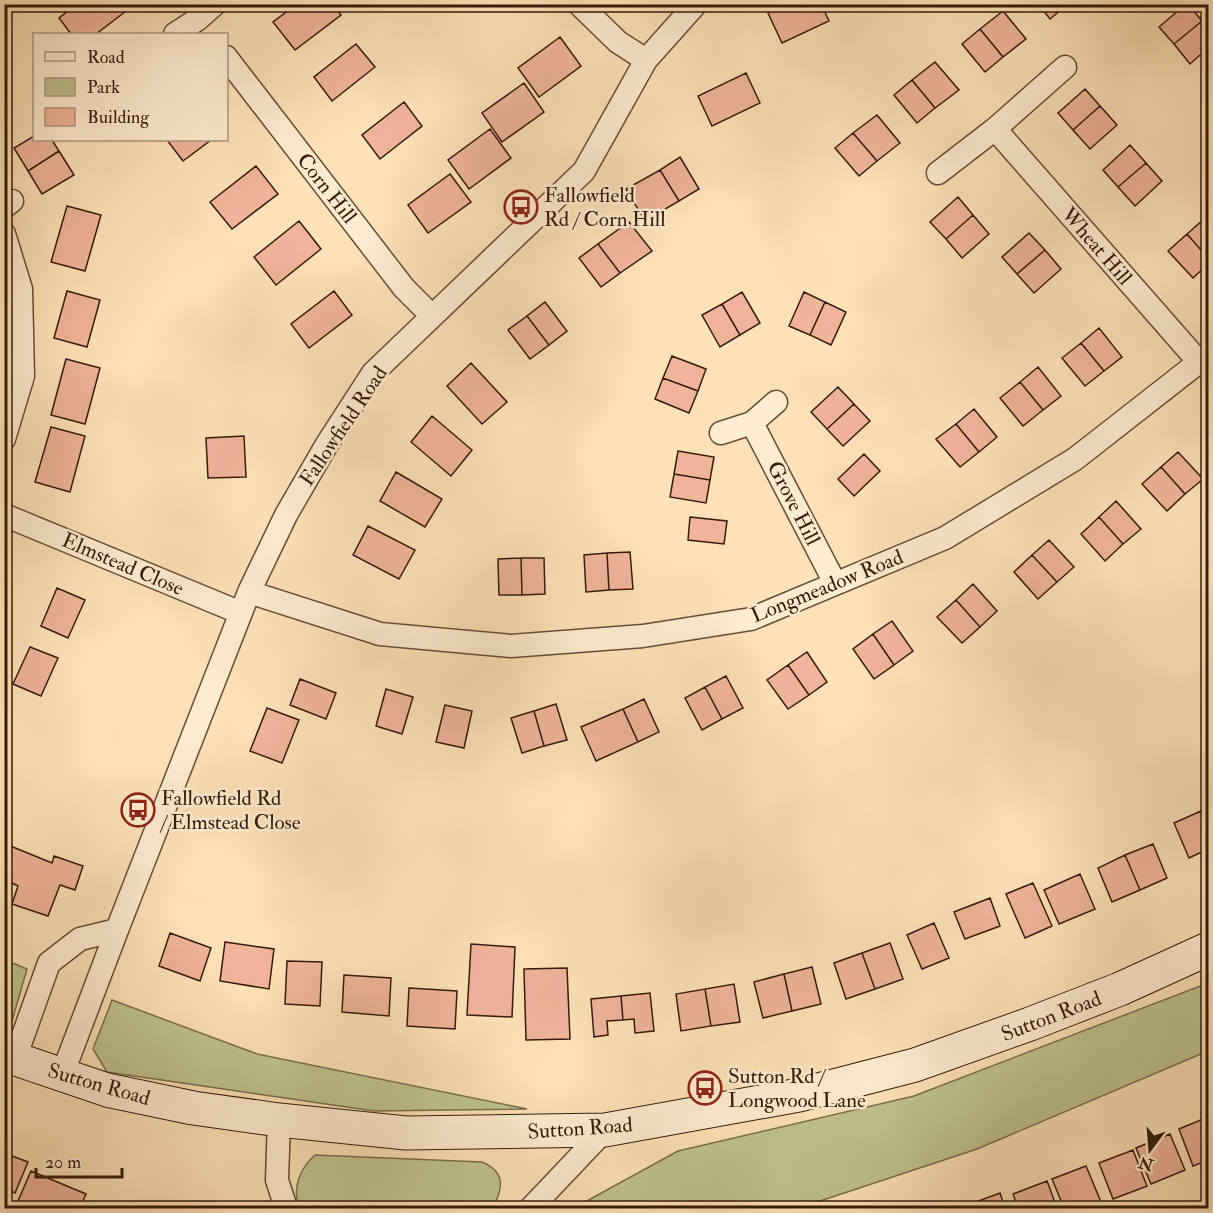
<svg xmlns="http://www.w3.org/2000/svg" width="1213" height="1213" font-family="'IM FELL Double Pica',serif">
<rect width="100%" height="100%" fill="#fde2b7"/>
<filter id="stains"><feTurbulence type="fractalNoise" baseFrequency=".00333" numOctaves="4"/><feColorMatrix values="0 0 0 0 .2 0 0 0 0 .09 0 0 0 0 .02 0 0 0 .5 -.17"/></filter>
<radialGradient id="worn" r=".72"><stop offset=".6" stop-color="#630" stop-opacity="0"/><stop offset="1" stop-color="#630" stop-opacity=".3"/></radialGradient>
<path fill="#bfc38e" stroke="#7a6e4e" stroke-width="1.5" d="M5,960l22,9 -15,52 -7,10z
M1208,983v68l-231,98 -178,59h-225l104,-57 236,-55z
M112,1000l145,54 270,55 -153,2 -267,-39 -14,-23z
M315,1155l167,7c24,10 21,26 11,46h-193c-9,-18 0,-40 15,-53z"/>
<path fill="#f0b49a" stroke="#341a0d" stroke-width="1.5" d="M77,4h44l5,7 -30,23h-25l-12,-16z
M297,4h36l8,11 -46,35 -22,-28z
M786,4h35l8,17 -47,22 -14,-30z
M1038,4h30l-18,15z
M1186,4h2l14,17 -28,23 -15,-17z
M1003,11l23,28 -23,18 -23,-28z
M1202,21l6,8v19l-18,16 -16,-20z
M980,29l23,28 -18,15 -23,-28z
M560,37l21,29 -42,31 -21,-29z
M356,44l19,23 -43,34 -18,-24z
M935,62l24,28 -24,18 -23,-28z
M746,73l14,30 -48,23 -14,-30z
M912,80l23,28 -18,15 -23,-28z
M524,83l20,29 -42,30 -20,-29z
M1085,89l15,17 -27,24 -15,-17z
M404,102l18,24 -42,33 -18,-24z
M1100,106l17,19 -27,24 -17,-19z
M877,115l23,28 -23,18 -24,-28z
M490,129l21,29 -42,31 -21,-29z
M853,133l24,28 -18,15 -24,-28z
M34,136v4h18l7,11 -31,20 -14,-23z
M167,140h44l-28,21z
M1130,145l16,18 -28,24 -15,-17z
M59,151l15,24 -32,19 -14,-23z
M680,157l19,32 -20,12 -19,-31z
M1146,163l16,18 -27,25 -17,-19z
M256,166l22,28 -46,35 -22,-27z
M660,170l19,31 -34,20 -19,-32z
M450,174l21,28 -43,31 -20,-28z
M958,197l15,18 -27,24 -16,-17z
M67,206l34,9 -16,56 -34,-9z
M973,215l16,19 -27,24 -16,-19z
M1204,219l4,5v34l-21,-24z
M299,221l22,28 -45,36 -22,-28z
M629,222l23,29 -32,22 -22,-29z
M1029,233l16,17 -28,24 -15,-17z
M1187,234l21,24v6l-15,14 -25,-27z
M598,244l22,29 -19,14 -22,-29z
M1045,250l16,19 -27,24 -17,-19z
M67,291l33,9 -13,47 -33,-9z
M334,291l18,24 -43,33 -18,-24z
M742,292l18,31 -20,12 -18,-31z
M804,292l21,10 -15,33 -21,-9z
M545,302l22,29 -18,14 -22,-29z
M825,302l21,10 -15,33 -21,-10z
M722,304l18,31 -20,12 -18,-32z
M527,316l22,29 -19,14 -22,-29z
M1099,328l23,29 -18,14 -23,-28z
M1081,343l23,28 -19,15 -23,-28z
M672,356l34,13 -8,22 -35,-13z
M66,359l34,9 -15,56 -34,-9z
M471,363l36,39 -25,22 -35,-38z
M1038,367l23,29 -18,14 -23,-28z
M663,378l35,13 -9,22 -34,-14z
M1020,382l23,28 -20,16 -23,-28z
M838,387l16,17 -27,25 -16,-17z
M854,404l16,17 -27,25 -16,-17z
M974,409l23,28 -18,15 -23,-28z
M432,416l40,34 -21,26 -40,-34z
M956,424l23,28 -19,15 -24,-28z
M51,427l34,9 -15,56 -35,-10z
M244,436l2,41 -38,1 -2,-40z
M678,451l36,6 -4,23 -36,-6z
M1178,452l25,27 -18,15 -24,-27z
M864,454l16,17 -26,25 -16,-17z
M1161,467l24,27 -18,17 -25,-27z
M396,472l46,27 -17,28 -45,-26z
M674,474l36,6 -4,23 -36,-6z
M1116,501l25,28 -18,15 -24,-27z
M690,517l37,4 -3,23 -36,-4z
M1099,517l24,27 -18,17 -24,-27z
M368,526l47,24 -16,29 -46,-24z
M1049,540l25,27 -17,15 -25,-27z
M630,552l3,37 -24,1 -2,-37z
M607,553l2,37 -23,2 -2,-37z
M1032,555l25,27 -19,17 -24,-27z
M521,558l1,37h-23l-1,-36z
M521,558h23l1,36 -23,1z
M973,584l24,27 -17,16 -24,-27z
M57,588l28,12 -17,38 -27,-12z
M956,600l24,27 -18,16 -25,-26z
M892,621l21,30 -19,14 -21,-31z
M873,634l21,31 -20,14 -21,-30z
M30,647l28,11 -17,38 -28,-12z
M807,652l20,30 -18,13 -21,-30z
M788,665l21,30 -21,14 -21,-29z
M726,676l17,32 -21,11 -17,-32z
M300,679l36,14 -10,26 -36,-14z
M705,687l17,32 -20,11 -17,-32z
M386,689l27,8 -11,37 -26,-8z
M644,699l15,33 -21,10 -15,-33z
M556,704l11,36 -23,6 -10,-35z
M445,705l27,6 -8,37 -28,-6z
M267,708l32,12 -17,43 -32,-12z
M623,709l15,33 -42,19 -15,-34z
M534,711l10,35 -22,7 -11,-35z
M1201,811l7,16v22l-19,9 -15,-35z
M1153,844l14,34 -27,12 -15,-35z
M8,845l44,18 2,-7 29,10 -8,24 -15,-5 -12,31 -36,-12 6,-18 -14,-7v-23z
M1125,855l15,35 -28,12 -14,-34z
M1080,874l15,35 -36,15 -15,-34z
M1033,883l19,43 -27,12 -19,-44z
M990,898l10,28 -35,13 -11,-27z
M934,923l15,35 -27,11 -15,-34z
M170,933l41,15 -11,33 -41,-15z
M225,942l49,7 -5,40 -49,-8z
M890,943l13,36 -28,10 -13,-36z
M471,944l44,3 -3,70 -45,-2z
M862,953l13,36 -29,10 -12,-36z
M287,961l35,1 -2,44 -35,-2z
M812,967l9,37 -29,7 -8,-37z
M567,968l3,71 -44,1 -2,-71z
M784,974l8,37 -29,7 -9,-36z
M344,975l47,3 -2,38 -47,-4z
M734,984l6,38 -29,4 -6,-37z
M409,988l48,3 -2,38 -48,-3z
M705,989l6,37 -30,5 -5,-37z
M650,993l4,38 -19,2 -1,-14 -11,1 -2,-24z
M621,996l2,24 -16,1 1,14 -14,2 -3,-38z
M1208,1117v43l-15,6 -14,-37z
M1170,1134l15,36 -34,14 -15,-36z
M1133,1150l14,36 -34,13 -14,-36z
M4,1153l24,9 -13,31 -11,-5z
M1086,1166l15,36 -17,6h-20l-12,-29z
M31,1171l55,23 -6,14h-65z
M1047,1181l10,27h-39l-5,-14z
M1000,1193l5,15h-39l-1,-2z"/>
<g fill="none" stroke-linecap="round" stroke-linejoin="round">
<g stroke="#664c38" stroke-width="25">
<path id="street" d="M579,4l39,38 28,18
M175,34l23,-15 17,-15
M226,57l178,231 28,28
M995,129l204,233
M938,173l57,-44 70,-62
M4,207l8,-6
M4,234l17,55 2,87 -19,63
M752,423l83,160
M721,433l31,-10 24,-21
M4,515l237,98
M249,592l131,42 131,12 132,-10 108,-17 194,-81 130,-79 133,-104
M15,1058l34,-95 31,-24 37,-9
M62,1075l55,-145 132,-338 37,-77 41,-71 46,-71 211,-202 62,-111 50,-56
M279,1120l-2,60 9,28
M531,1208l74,-78"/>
</g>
<g stroke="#341a0d" stroke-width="35">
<path id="secondary" d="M4,1055l103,35 86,18 86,12 127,13 199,-3 194,-35 116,-30 115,-41 90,-35 88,-40"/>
</g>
<use href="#street" stroke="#feecd0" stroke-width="22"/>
<use href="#secondary" stroke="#feecd0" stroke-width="33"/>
</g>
<defs>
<g id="bus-ring" transform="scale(1.725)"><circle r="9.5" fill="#feecd0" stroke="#8f2418" stroke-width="1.5"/><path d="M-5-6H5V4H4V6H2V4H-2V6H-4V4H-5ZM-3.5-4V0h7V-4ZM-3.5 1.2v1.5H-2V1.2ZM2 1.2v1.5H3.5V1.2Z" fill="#8f2418"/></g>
</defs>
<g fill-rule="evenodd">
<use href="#bus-ring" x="521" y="207"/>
<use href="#bus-ring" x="138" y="810"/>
<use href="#bus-ring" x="705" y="1088"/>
</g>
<g text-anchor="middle" stroke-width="5" stroke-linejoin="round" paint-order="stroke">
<g font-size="21" fill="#341a0d" stroke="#feecd0">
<text transform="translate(327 188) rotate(52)" y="7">Corn Hill</text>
<text transform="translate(1097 246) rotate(49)" y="7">Wheat Hill</text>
<text transform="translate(343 426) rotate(-56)" y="7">Fallowfield Road</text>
<text transform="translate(794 503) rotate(63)" y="7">Grove Hill</text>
<text transform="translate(123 564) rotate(23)" y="7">Elmstead Close</text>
<text transform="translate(827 586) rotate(-22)" y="7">Longmeadow Road</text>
<text transform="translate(1051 1016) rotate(-21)" y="7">Sutton Road</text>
<text transform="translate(99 1084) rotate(16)" y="7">Sutton Road</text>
<text transform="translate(580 1128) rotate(-4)" y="7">Sutton Road</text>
</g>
<g font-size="21" fill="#341a0d" stroke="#feecd0" text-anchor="start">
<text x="544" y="202">Fallowfield<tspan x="544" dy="24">Rd / Corn Hill</tspan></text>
<text x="161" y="805">Fallowfield Rd<tspan x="161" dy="24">/ Elmstead Close</tspan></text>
<text x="728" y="1083">Sutton Rd /<tspan x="728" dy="24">Longwood Lane</tspan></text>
</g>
</g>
<rect width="1213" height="1213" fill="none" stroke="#fde2b7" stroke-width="24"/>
<rect x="6" y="6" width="1201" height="1201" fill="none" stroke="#341a0d" stroke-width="3"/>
<rect x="12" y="12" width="1189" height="1189" fill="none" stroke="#341a0d" stroke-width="1.5"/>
<rect x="33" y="33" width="195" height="108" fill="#feecd0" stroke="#ad9882" stroke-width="1.5"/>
<rect x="45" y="52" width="30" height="9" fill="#feecd0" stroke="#ad9882" stroke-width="1.5"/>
<text x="87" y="63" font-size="18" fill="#341a0d">Road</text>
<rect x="45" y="78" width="30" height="18" fill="#bfc38e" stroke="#ad9882" stroke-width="1.5"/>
<text x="87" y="93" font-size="18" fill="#341a0d">Park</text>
<rect x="45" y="108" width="30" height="18" fill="#f0b49a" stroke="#ad9882" stroke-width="1.5"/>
<text x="87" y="123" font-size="18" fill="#341a0d">Building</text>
<g transform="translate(1150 1150) rotate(196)" stroke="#feecd0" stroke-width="4.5" paint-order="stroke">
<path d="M0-4.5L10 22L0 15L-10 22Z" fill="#341a0d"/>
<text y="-9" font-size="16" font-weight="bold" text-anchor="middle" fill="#341a0d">N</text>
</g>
<path d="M36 1168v9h86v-9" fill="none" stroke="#341a0d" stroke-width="3"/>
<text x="45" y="1168" font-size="18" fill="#341a0d" stroke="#feecd0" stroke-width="4.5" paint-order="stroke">20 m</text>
<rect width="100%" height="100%" filter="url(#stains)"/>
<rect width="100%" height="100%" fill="url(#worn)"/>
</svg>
